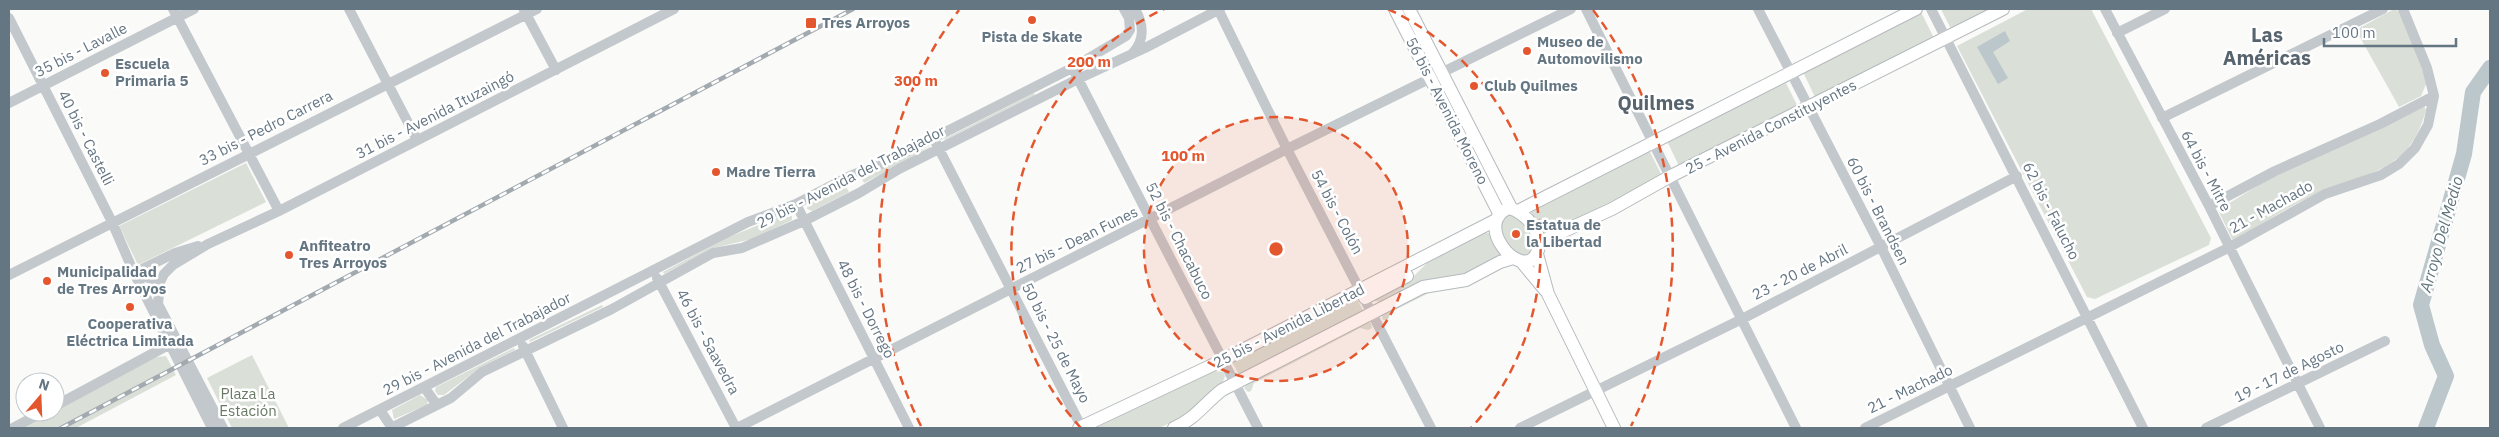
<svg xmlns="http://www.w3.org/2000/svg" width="2499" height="437" font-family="'IBM Plex Sans',sans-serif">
<rect width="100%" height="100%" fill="#fafaf8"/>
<path fill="#dadfd7" d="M1941,9h50l-40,20z
M2028,9h63l120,229 -2,7 -114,54 -8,-2 -130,-251z
M2394,9l6,3 27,70 -6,14 -22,11 -43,-77z
M1921,12l13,26 -119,59 -12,-25z
M1786,83l13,26 -120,57 -12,-25z
M1034,93l1,2 -90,45 -1,-1z
M2424,106l2,4c-18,67 -64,61 -116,87 -26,12 -51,29 -77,44l-15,-31 49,-30z
M930,147v1l-66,35 -3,-6z
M1649,150l13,26 -119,60 -13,-26z
M246,163l20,39 -128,63 -19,-39z
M845,185l4,7 -37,19 -5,-2 1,-5z
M788,213l4,3v4l-40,19 -39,9 -49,26 -1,-2 66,-35z
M1504,214h13c9,13 20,25 12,40l-6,2c-13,-8 -29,-26 -19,-42z
M1482,233h9l10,23 -36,18 -34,6 -50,22 -7,-1 -1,-2 41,-23 15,-15z
M1448,287v2l-19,4 -38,19 -4,9 -5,-2 1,-6 41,-20z
M1357,299l7,13 -125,63 -7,-13z
M602,305l1,2 -73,35 -1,-2z
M1368,322l3,1 1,5 -4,2 -8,-2 -106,55 -3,8 -3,1 -4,-4 4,-5z
M514,348l1,2 -34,17 -37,28h-6l-3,-4 1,-4z
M252,355l37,73h-57l-25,-50z
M166,356l10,19 -100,53h-52l126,-70z
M1214,371l9,1 2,4 -3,8 -36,32 -27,12h-64z
M420,395l8,5 -1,5 -33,14 -2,-9z"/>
<path fill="#bbc7cb" d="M2005,31l5,10 -17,11 15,26 -10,6 -21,-37z"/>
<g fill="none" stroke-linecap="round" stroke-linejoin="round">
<path stroke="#bbc7cb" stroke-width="16" d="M2426,428l20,-52 -14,-31 -11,-40 43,-151 9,-62 17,-24"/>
<g stroke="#b5babe" stroke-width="14">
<path id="major" d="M1395,9l104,204
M1409,9l102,199
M1509,208c17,4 38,28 27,47 -16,26 -64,-32 -27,-47z
M1518,211l398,-202
M1538,243l74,-34 57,-32 334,-168
M1537,254l11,40 66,134
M1521,261l24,29
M1365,298l42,-22
M1079,428l144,-68 273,-140
M1174,428c21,-9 31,-25 48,-38l201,-103 43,-7 34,-18 13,-4"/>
</g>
<path stroke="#c3c8cc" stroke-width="10" d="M173,9l106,202
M349,9l68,131
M1218,9l69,140 144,279
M1586,9l210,419
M1758,9l123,238 89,181
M1931,9l212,419
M2105,9l104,197 111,222
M524,10l32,60
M9,18l103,204 22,51 26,9 -2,22 65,124
M2117,33l48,-24
M1133,53c12,-14 11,-28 2,-44
M1075,73l183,355
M9,103l185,-94
M2162,118l221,-109
M936,143l146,285
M796,204l113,224
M2209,206l66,-35 105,-47 54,-28
M198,246l-23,7 -41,20 78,155
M9,275l528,-266
M657,278l79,150
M160,282l4,-8 9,-9 35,-21 71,-33 395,-202
M523,346l40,82
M424,387l13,18
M55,406l119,-64
M380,410l12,18
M13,428l30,-16
M343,428l405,-206 48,-18 54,-28 36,-14 186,-94 54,-32 4,-6 -1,-12 -5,-9
M391,428l60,-30 31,-26 130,-63 101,-56 29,-5 62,-27 55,-28 40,-24 179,-90 67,-31 75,-39
M737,428l550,-279 284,-140
M1520,428l222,-109 275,-143
M1865,428l363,-180 97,-54 56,-19 18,-11 16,-16 13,-23 6,-29 -7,-28 -24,-59
M2206,428l179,-87"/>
<use href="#major" stroke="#fff" stroke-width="12"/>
<g stroke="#a2aab0" stroke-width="4.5">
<path id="rail" d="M61,428l792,-419"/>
</g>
<use href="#rail" stroke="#fff" stroke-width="2.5" stroke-dasharray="8" stroke-linecap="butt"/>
</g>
<circle cx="1276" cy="249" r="132" fill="#e4572e" fill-opacity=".12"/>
<g fill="none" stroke="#e4572e" stroke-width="2.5" stroke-dasharray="9 6">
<circle cx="1276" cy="249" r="132"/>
<path d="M1081 428A265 265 0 0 1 1164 9M1388 9A265 265 0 0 1 1471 428"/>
<path d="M921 426A397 397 0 0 1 959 10M1593 10A397 397 0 0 1 1631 426"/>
</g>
<g fill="#e4572e" stroke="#fff" stroke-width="2">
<circle cx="1032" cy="20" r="5"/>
<rect x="805" y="17" width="12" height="12" rx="2.5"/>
<circle cx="1527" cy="51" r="5"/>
<circle cx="105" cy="73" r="5"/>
<circle cx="1474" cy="86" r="5"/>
<circle cx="716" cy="172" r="5"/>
<circle cx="1516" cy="234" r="5"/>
<circle cx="289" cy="255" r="5"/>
<circle cx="47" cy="281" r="5"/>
<circle cx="130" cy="307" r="5"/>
</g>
<g text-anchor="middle" stroke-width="5" stroke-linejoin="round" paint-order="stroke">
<g font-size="15" font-weight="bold" fill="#657683" stroke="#fff" text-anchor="start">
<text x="822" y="28">Tres Arroyos</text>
<text x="1032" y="42" text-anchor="middle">Pista de Skate</text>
<text x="1537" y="47">Museo de<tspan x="1537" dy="17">Automovilismo</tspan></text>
<text x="115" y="69">Escuela<tspan x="115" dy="17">Primaria 5</tspan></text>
<text x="1484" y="91">Club Quilmes</text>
<text x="726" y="177">Madre Tierra</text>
<text x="1526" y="230">Estatua de<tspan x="1526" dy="17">la Libertad</tspan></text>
<text x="299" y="251">Anfiteatro<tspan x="299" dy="17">Tres Arroyos</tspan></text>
<text x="57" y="277">Municipalidad<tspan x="57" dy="17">de Tres Arroyos</tspan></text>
<text x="130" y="329" text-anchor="middle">Cooperativa<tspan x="130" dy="17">Eléctrica Limitada</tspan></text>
</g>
<g font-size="15" fill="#657683" stroke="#fff">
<text transform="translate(81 50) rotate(-27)" y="5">35 bis - Lavalle</text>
<text transform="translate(1447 111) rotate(63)" y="5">56 bis - Avenida Moreno</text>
<text transform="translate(435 115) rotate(-27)" y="5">31 bis - Avenida Ituzaingó</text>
<text transform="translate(1771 127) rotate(-27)" y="5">25 - Avenida Constituyentes</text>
<text transform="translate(266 128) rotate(-27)" y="5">33 bis - Pedro Carrera</text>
<text transform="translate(86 138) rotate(63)" y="5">40 bis - Castelli</text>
<text transform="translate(2206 171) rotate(62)" y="5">64 bis - Mitre</text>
<text transform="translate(851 177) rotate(-27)" y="5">29 bis - Avenida del Trabajador</text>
<text transform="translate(2271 207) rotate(-29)" y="5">21 - Machado</text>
<text transform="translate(1878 211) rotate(63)" y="5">60 bis - Brandsen</text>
<text transform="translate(2051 211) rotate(63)" y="5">62 bis - Falucho</text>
<text transform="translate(1337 212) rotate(62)" y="5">54 bis - Colón</text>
<text transform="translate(1077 240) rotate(-26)" y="5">27 bis - Dean Funes</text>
<text transform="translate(1179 241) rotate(63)" y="5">52 bis - Chacabuco</text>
<text transform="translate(1800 272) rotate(-27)" y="5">23 - 20 de Abril</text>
<text transform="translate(866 309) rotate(63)" y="5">48 bis - Dorrego</text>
<text transform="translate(1289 326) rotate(-27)" y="5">25 bis - Avenida Libertad</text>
<text transform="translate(708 342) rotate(62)" y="5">46 bis - Saavedra</text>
<text transform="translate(1056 343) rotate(63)" y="5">50 bis - 25 de Mayo</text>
<text transform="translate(477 344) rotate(-27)" y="5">29 bis - Avenida del Trabajador</text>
<text transform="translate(2289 372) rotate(-26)" y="5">19 - 17 de Agosto</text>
<text transform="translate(1910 389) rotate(-26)" y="5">21 - Machado</text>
</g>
<g font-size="15" fill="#687a64" stroke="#fff">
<text x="248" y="399">Plaza La<tspan x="248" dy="17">Estación</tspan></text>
</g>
<g font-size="16" font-style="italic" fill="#60757c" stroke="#fff">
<text transform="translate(2441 234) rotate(-74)" y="6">Arroyo Del Medio</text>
</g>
<g font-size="20" font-weight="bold" fill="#57646e" stroke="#fff">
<text x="2267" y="42">Las<tspan x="2267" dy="23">Américas</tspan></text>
<text x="1656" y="110">Quilmes</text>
</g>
</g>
<circle cx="1276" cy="249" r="8" fill="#e4572e" stroke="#fff" stroke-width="2.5"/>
<g font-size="15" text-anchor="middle" font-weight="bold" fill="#e4572e" stroke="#fff" stroke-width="5" stroke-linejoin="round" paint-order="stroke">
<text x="1089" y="67">200 m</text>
<text x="916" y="86">300 m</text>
<text x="1183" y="161">100 m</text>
</g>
<rect width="2499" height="437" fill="none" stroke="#657683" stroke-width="20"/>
<g transform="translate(40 397) rotate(19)"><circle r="24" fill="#ffffff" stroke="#c1c8cd"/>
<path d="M0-4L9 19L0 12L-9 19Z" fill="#e4572e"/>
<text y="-8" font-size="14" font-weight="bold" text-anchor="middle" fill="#657683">N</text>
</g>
<path d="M2324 38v8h132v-8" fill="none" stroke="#657683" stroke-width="2.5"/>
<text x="2332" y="38" font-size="15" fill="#657683" stroke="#ffffff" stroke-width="4" paint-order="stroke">100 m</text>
</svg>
